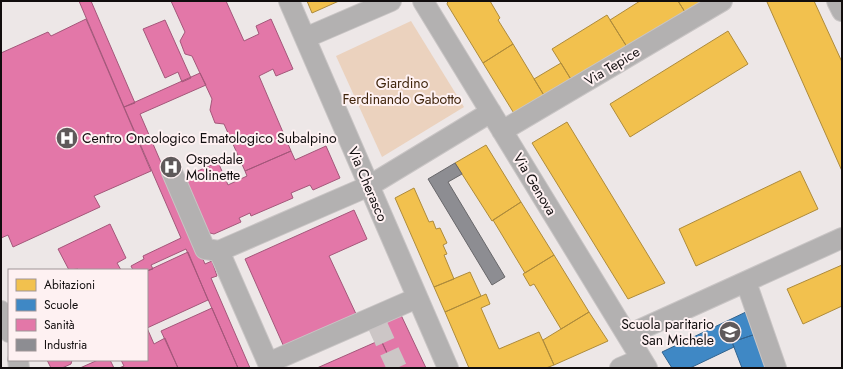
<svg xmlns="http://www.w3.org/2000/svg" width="843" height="369" font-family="Jost,sans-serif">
<rect width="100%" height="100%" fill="#ede7e7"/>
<path fill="#ebd2be" d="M411,21l53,86 -82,50 -46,-101z"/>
<path fill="#f2c14e" stroke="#ae8b3b" d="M307,1h32l-27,12z
M448,1h42l10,17 -2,2 15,24 -30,19 -36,-59z
M640,1h38l7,11 -58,35 -17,-27z
M678,1h25l-18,11z
M769,1h45l28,61v109l-75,-169z
M607,15l20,32 -55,34 -20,-32z
M728,31l20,33 -118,73 -20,-33z
M513,44l32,53 -30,18 -32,-52z
M561,63l11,18 -27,16 -11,-18z
M567,122l98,161 -37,16 -96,-156z
M486,145l35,57 -29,19 -37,-58z
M800,171l18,38 -122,57 -17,-37z
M414,188l15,34 4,-1 3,8 4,-1 7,15 -4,2 4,9 -3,1 10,24 -20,8 -39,-89z
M521,202l33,53 -29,18 -32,-53z
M554,255l35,57 -28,17 -27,-45 -4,2 -7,-12z
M842,265v41l-39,18 -16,-35z
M470,272l11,24 -36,16 -11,-25z
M486,294l4,10 -9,4 18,41 40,-17 15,33 -8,3h-77l-24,-56z
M589,312l19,29 -54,24 -11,-25z"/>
<path fill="#3f88c5" stroke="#31638e" d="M748,311l8,23 -24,8 2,5 -44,21h-18l-10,-16z
M756,334l11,34h-25l-10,-26z"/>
<path fill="#e377a8" stroke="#a4577a" d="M79,1h12l44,102 -11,4z
M171,1h55l18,40 15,-7 -3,-8 15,-7 22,50 -17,7 -3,-7 -14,7 32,75 -46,20 -21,-47 -9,-1 -5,-13 2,-11 -20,-43 -7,-2 -5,-13 5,-9z
M86,19l65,152 -57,25 6,11 -87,40 -5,-12 -7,3v-185l47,-21 3,4z
M165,20l26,58 -9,4 -4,-10 -13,6 -22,-49z
M200,73l6,12 -66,29 65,150 7,-3 5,15 -6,2 39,90h-12l-52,-119 -35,16 2,4 -6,2v-1h-14l-2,-4 13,-7 -1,-3 38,-18 -57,-131z
M326,146l14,32 -27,12 -3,-5 -19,8 2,5 -42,18 -1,-3 -11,5 2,4 -27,12 -8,-2 -24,-54 36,-16 10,23 19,-9 -2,-5 46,-20 4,9z
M354,210l13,29 -38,17 27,58 -72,33 -39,-88z
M110,224l16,34 -9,5 4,7h-43v-1l-9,1 -11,-21z
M188,252l20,48 -61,28 7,16 11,-6 13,30h-59l5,-2 -3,-6h26v-89z
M212,308l26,60h-60l-17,-37z
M401,315l25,53h-32l-20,-42z
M376,342h6l12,26h-77z
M47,360h25l-1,4 -9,4h-11z
M98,360h12l4,8h-34z"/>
<path fill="#8d8d92" stroke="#68676a" d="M455,163l7,11 -14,8 57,95 -13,8 -64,-106z"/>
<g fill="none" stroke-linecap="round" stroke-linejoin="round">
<path stroke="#ccc6c6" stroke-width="20" stroke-dasharray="20 10" stroke-linecap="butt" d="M377,324l20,44"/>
<g stroke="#c9c5c5" stroke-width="22">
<path id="minor" d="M289,1l159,367
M423,1l224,367
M837,1l5,10
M305,38l86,-37
M502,131l220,-130
M172,172l33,77 14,2 150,-65 122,-74
M219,251l49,112 149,-65
M746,282l30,86
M1,311l8,21
M628,335l214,-97
M18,360l1,8
M620,368l21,-9"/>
</g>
<use href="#minor" stroke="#b3b1b1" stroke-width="20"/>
</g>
<defs>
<g id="hospital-disc" transform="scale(1.15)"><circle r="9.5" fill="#5e595a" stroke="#fef1f2"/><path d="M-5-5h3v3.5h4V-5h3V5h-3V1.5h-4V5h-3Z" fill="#fff"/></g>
<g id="school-disc" transform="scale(1.15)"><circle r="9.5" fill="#5e595a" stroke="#fef1f2"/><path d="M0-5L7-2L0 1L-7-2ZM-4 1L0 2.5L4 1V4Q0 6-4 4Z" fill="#fff"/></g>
</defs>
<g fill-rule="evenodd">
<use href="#hospital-disc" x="67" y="138"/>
<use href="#hospital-disc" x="171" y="167"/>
<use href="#school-disc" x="730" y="332"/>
</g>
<g text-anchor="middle" stroke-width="4" stroke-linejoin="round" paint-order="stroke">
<g font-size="14" fill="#110d0e" stroke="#fef1f2">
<text transform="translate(612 66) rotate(-31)" y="5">Via Tepice</text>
<text transform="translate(368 184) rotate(67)" y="5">Via Cherasco</text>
<text transform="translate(535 184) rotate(59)" y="5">Via Genova</text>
</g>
<g font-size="14" fill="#3f240b" stroke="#fef1f2">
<text x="402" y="88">Giardino<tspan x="402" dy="16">Ferdinando Gabotto</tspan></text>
</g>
<g font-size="14" fill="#110d0e" stroke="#fef1f2" text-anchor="start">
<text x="82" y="143">Centro Oncologico Ematologico Subalpino</text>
<text x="186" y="164">Ospedale<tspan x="186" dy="16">Molinette</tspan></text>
<text x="714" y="329" text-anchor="end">Scuola paritario<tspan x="714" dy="16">San Michele</tspan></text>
</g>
</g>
<rect width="843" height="369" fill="none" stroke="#110d0e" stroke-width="4"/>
<rect x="8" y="269" width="140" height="92" fill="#fef1f2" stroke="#9f9697"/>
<rect x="16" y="279" width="20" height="12" fill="#f2c14e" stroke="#9f9697"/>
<text x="44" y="289" font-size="12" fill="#110d0e">Abitazioni</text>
<rect x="16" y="299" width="20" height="12" fill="#3f88c5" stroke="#9f9697"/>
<text x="44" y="309" font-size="12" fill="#110d0e">Scuole</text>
<rect x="16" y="319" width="20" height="12" fill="#e377a8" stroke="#9f9697"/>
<text x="44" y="329" font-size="12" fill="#110d0e">Sanità</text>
<rect x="16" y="339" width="20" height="12" fill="#8d8d92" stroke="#9f9697"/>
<text x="44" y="349" font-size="12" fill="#110d0e">Industria</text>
</svg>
